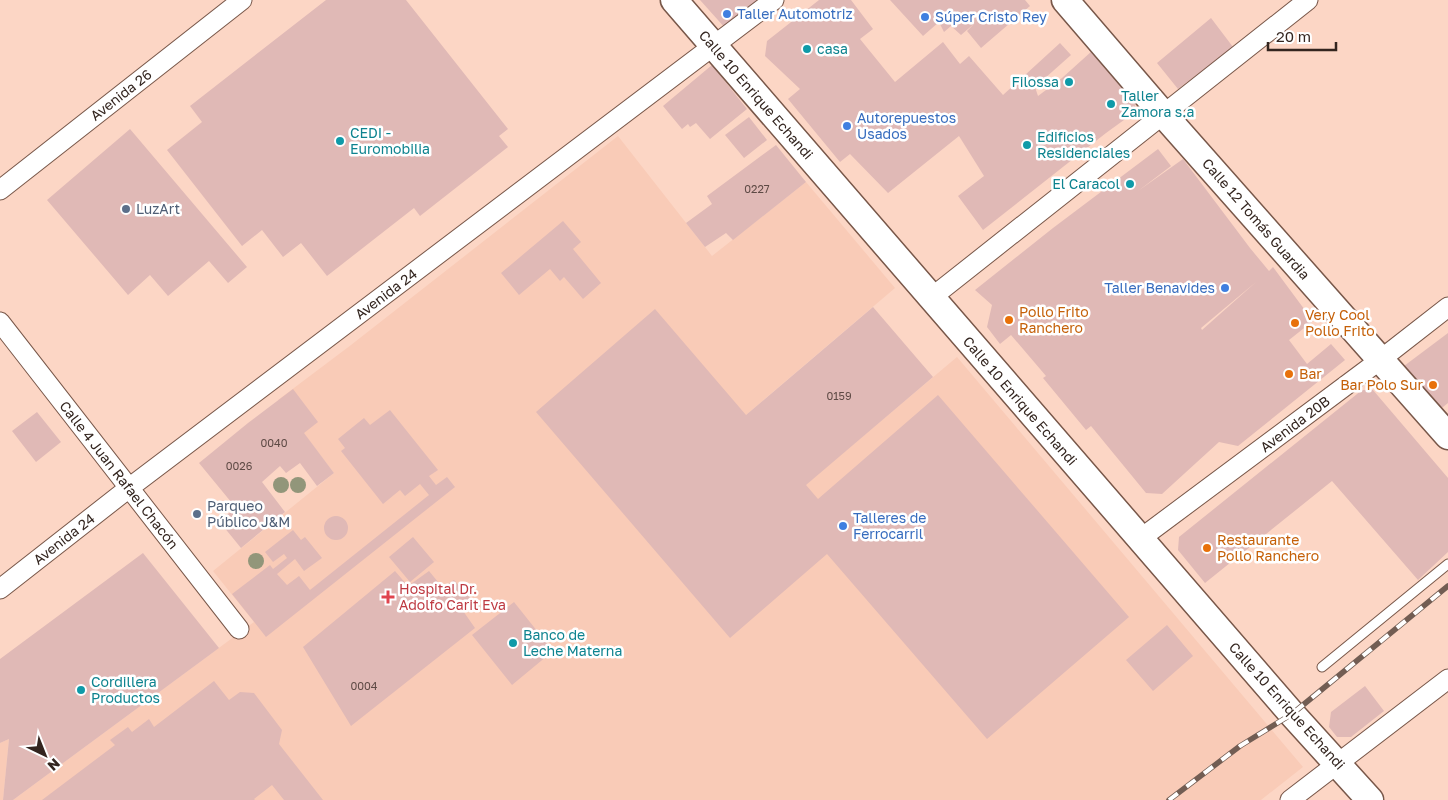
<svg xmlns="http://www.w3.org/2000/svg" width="1448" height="800" font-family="'Golos Text',sans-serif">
<rect width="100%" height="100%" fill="#fcd6c5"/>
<path fill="#f9cbb7" d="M618,136l94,120 94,-74 89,106 -149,127 59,70 152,-128 346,410 -42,33h-1248l241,-178 -41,-51 121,-98 -56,-73 73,-55z
M9,739l-6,61h-3v-57z"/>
<path fill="#e0b9b6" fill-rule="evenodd" d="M326,0h80l102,129 -9,7 9,11 -88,69 -6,-8 -87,68 -26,-33 -18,14 -21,-27 -20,16 -75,-96 35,-28 -12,-16z
M700,0h58l-32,29z
M819,0h32l22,29 -13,10 35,43 48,-40 17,22 9,-8 34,39 57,-52 11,12 -36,32 3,9 24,-18 30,-27 43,45v16l-29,21 -123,97 -25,-34 26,-20 -25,-40 -71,57 -38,-39 -10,8 -52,-63 12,-10 -35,-33 2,-15z
M890,0h135l5,6 -49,42 -14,-17 8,-8 -14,12 -10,-9 -7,6 -5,-10 -16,14z
M1211,18l22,29 -55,42 -21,-26z
M712,65l35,44 -37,30 -14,-16 -6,4 -2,-3 -6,5 -19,-23z
M749,117l18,23 -23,18 -19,-23z
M130,129l117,138 -19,16 -19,-22 -41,35 -18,-21 -22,20 -81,-95z
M776,145l30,37 -73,58 -7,-7 -21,14 -19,-24 26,-19 -5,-8z
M1158,149l13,17 -33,25 45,-32 67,89 19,23 4,-4 40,54 -24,19 18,24 24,-20 14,16 -107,86 -19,-4 -57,52 -16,-1 -55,-67 -5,4 -43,-52 3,-2 -35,-41 -11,9 -13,-17 5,-22 -17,-15 78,-62zM1256,282l-54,48 -1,-2z
M563,221l18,21 -8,7 28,34 -18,16 -19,-22 -4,4 -10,-12 -31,26 -18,-22z
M873,307l60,70 -127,108 12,14 120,-104 191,222 -142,122 -160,-185 -97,84 -194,-226 119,-103 91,106z
M1448,333v70l-10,8 -34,-45z
M293,389l25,33 -14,11 30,40 -17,13 -17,-23 -14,10 -6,-7 -18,16 23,30 -44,36 -22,-27 17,-13 -37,-45 49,-40z
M1362,390h11l75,88v74l-30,28 -86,-99 -127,102 -27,-33 1,-13z
M390,410l48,60 -9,6 7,9 11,-8 8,10 -189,150 -34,-43 38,-29 3,4 14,-11 -3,-4 -11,8 -8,-10 28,-22 8,10 4,-3 17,21 -18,13 -9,-12 -18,15 10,11 12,-9 11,14 119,-95 -9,-11 -15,12 -5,-6 -17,14 -42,-53 4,-3 -7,-9 26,-21 6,7z
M37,412l24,30 -25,20 -24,-31z
M324 528a12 12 0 1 1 24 0a12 12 0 1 1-24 0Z
M413,537l21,25 -24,20 -21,-25z
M143,553l76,95 -206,152h-10l6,-61 -9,4v-84z
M395,571l13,15 21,-15 14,17 11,-8 17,19 -10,9 14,20 -124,98 -48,-79z
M514,602l39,49 -41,34 -40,-50z
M1167,625l26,31 -40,35 -27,-31z
M214,681l15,19 11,-8 14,1 28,37 -3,14 44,56h-39l-12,-15 -18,14 1,1h-213l73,-55 -5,-5 18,-13 4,5 17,-13 5,8z
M1365,686l19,25 -33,26h-14l-8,-10 2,-15z"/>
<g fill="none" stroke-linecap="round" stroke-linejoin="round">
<g stroke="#785749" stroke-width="11">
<path id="lane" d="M1322,667l126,-103"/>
</g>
<g stroke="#785749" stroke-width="21">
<path id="street" d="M0,190l242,-190
M931,298l377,-298
M0,322l239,307
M1140,539l240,-179 68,-53
M0,589l129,-101 645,-488
M1290,800l158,-121"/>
</g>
<g stroke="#785749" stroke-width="29">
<path id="secondary" d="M674,0l618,714 78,86
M1065,0l98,114 285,322"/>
</g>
<use href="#lane" stroke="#fff" stroke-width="9"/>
<use href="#street" stroke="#fff" stroke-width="19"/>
<use href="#secondary" stroke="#fff" stroke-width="26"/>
<g stroke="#725d53" stroke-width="5.5">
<path id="rail" d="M1169,800l71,-54 52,-32 156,-128"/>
</g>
<use href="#rail" stroke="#fff" stroke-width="4" stroke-dasharray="11" stroke-linecap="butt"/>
</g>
<g fill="#92967a">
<circle cx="281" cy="485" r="8"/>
<circle cx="298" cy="485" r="8"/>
<circle cx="256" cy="561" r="8"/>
</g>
<g fill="#3f7fe0" stroke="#fff" stroke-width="2">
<circle cx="727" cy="14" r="5"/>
<circle cx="925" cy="17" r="5"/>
<circle cx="847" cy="126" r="5"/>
<circle cx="1225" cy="288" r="5"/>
<circle cx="843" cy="526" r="5"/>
</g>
<g fill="#0f9aa8" stroke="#fff" stroke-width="2">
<circle cx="807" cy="49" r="5"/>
<circle cx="1069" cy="82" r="5"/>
<circle cx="1111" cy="104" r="5"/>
<circle cx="340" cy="141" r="5"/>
<circle cx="1027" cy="145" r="5"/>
<circle cx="1130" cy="184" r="5"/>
<circle cx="513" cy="643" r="5"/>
<circle cx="81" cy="690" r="5"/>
</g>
<g fill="#5c6f8a" stroke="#fff" stroke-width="2">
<circle cx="126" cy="209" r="5"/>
<circle cx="197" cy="514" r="5"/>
</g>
<g fill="#e8710a" stroke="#fff" stroke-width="2">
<circle cx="1009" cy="320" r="5"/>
<circle cx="1295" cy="323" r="5"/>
<circle cx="1289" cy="374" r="5"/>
<circle cx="1433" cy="385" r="5"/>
<circle cx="1207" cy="548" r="5"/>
</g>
<path fill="#e0444e" stroke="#fff" stroke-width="2" d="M385.5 589.5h5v5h5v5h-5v5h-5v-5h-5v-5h5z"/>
<g text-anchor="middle" stroke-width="5" stroke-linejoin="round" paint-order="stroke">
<g font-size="11" fill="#5e4a45">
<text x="757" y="193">0227</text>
<text x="839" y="400">0159</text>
<text x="274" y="447">0040</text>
<text x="239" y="470">0026</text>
<text x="364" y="690">0004</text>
</g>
<g font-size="14" fill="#366cbe" stroke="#fff" text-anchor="start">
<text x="737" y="19">Taller Automotriz</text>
<text x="935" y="22">Súper Cristo Rey</text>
<text x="857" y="123">Autorepuestos<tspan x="857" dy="16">Usados</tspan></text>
<text x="1215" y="293" text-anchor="end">Taller Benavides</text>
<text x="853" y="523">Talleres de<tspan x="853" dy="16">Ferrocarril</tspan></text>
</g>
<g font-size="14" fill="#0d838f" stroke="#fff" text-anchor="start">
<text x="817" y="54">casa</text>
<text x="1059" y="87" text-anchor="end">Filossa</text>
<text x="1121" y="101">Taller<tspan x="1121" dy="16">Zamora s.a</tspan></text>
<text x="350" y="138">CEDI -<tspan x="350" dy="16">Euromobilia</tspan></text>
<text x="1037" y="142">Edificios<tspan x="1037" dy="16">Residenciales</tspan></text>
<text x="1120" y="189" text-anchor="end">El Caracol</text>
<text x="523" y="640">Banco de<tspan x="523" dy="16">Leche Materna</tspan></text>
<text x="91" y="687">Cordillera<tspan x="91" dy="16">Productos</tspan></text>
</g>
<g font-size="14" fill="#33251f" stroke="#fff">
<text transform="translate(121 95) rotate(-38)" y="5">Avenida 26</text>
<text transform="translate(756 95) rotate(49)" y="5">Calle 10 Enrique Echandi</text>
<text transform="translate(1256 219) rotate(49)" y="5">Calle 12 Tomás Guardia</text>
<text transform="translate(386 294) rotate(-37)" y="5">Avenida 24</text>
<text transform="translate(1020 401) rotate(49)" y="5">Calle 10 Enrique Echandi</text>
<text transform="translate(1295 424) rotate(-37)" y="5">Avenida 20B</text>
<text transform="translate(119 475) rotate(52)" y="5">Calle 4 Juan Rafael Chacón</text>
<text transform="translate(64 539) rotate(-38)" y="5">Avenida 24</text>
<text transform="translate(1287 706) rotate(48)" y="5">Calle 10 Enrique Echandi</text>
</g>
<g font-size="14" fill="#4e5e75" stroke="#fff" text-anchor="start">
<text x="136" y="214">LuzArt</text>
<text x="207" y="511">Parqueo<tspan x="207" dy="16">Público J&amp;M</tspan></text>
</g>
<g font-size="14" fill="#c56008" stroke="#fff" text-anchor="start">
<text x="1019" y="317">Pollo Frito<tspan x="1019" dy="16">Ranchero</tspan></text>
<text x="1305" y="320">Very Cool<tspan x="1305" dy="16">Pollo Frito</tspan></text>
<text x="1299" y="379">Bar</text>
<text x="1423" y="390" text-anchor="end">Bar Polo Sur</text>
<text x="1217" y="545">Restaurante<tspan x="1217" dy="16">Pollo Ranchero</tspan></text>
</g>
<g font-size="14" fill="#be3a42" stroke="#fff" text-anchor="start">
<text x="399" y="594">Hospital Dr.<tspan x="399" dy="16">Adolfo Carit Eva</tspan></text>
</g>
</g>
<g transform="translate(45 755) rotate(137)" stroke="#ffffff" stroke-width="4" paint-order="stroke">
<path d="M0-4L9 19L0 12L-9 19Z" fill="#33251f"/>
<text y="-8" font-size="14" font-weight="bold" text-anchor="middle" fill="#33251f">N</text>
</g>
<path d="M1268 42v8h68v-8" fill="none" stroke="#33251f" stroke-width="2.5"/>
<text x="1276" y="42" font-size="15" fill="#33251f" stroke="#ffffff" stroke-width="4" paint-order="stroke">20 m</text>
</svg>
